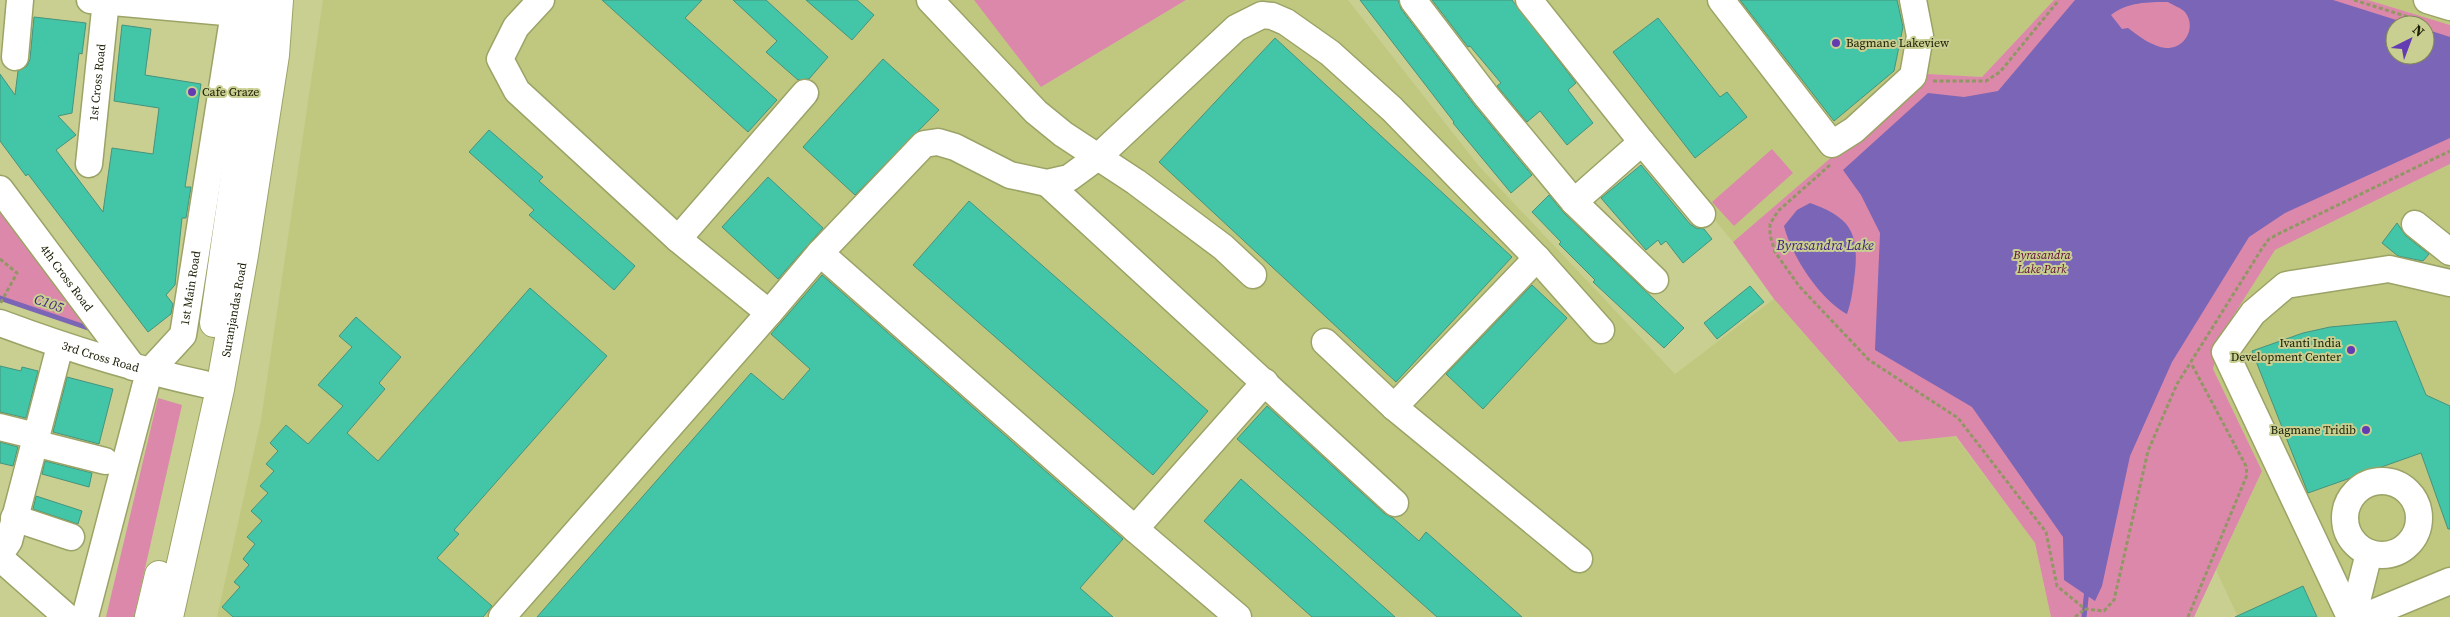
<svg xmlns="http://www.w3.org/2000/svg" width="2450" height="617" font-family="'Source Serif 4',serif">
<rect width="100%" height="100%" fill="#c8cf90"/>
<path fill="#c0c880" d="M323,0h651l67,87 145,-87h162l131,166 196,208 99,-75 124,143 57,-6 80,107 16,74h-1834l44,-197z
M1537,0h517l-72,77 -54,-3 -195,168 -151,-182z
M2368,0h82v25z
M2450,164v453h-212l-22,-47 46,-99 -49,-102 10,-37 52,-82z"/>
<path fill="#db88ab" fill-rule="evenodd" d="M974,0h212l-145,87z
M2054,0h314l82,25v139l-175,86 -52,82 -10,37 49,102 -68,146h-143l-16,-74 -79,-107 -57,6 -125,-143 -41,-57 195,-168 54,3zM2395,25h30v30h-30z
M1772,149l21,24 -59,53 -22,-24z
M0,205l97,124 -97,-29z
M158,398l24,7 -48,212h-28z"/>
<path fill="#7a65b6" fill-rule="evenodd" d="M2075,0h258l79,25h-17v30h30v-26l25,8v101l-165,75 -36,24 -77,125 -42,94 -28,130 -7,15 -31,-21 -1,-43 -91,-130 -97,-57 5,-117 -19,-38 -18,-25 85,-77 36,4 34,-6zM2168,2c5,3 13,6 17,10 12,15 0,37 -19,36 -13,-1 -28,-12 -38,-20l-6,1 -11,-14c16,-13 37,-13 57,-13z
M1810,203c39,14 49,28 45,69 -2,15 -3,28 -8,42 -27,-14 -56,-59 -63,-88l13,-16z"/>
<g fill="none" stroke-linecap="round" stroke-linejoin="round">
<path stroke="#7a65b6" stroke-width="5" d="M0,298l91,31
M2084,617l3,-28"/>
</g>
<path fill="#43c6a7" stroke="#45937e" d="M602,0h100l-17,18 92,82 -29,32z
M733,0h33l62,57 -19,22 -11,1 -32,-28 11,-11z
M806,0h51l17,15 -22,25z
M1360,0h38l3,9 74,97 57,69 -21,18 -58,-70 1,-1z
M1432,0h80l64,83 -8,7 25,33 -26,22 -27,-34 -13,11 -30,-36 4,-3 -31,-37 -2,1z
M1740,0h157l6,27 -9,44 -60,50z
M34,17l52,6 -4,31 -3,-1 -7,60 -14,3 18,19 -20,15 47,62 9,-64 41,6 6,-46 -45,-7 8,-76 29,4 -6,46 56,9 -16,103h6l-5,31h-4l-7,67 -9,10 7,9 -2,10 -23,18 -120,-158 -2,2 -26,-35v-67l15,21 3,-24 9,-5 3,-7z
M1658,18l62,79 7,-5 20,25 -52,41 -82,-106z
M1275,38l237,219 -116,125 -237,-220z
M883,59l56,51 -84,85 -52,-48z
M489,130l54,47 -4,4 96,85 -21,24 -85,-75 5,-5 -65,-58z
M1641,165l49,59 6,4 8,1 8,10 -29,24 -17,-22 -5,4 -3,-5 -12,10 -45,-52z
M768,177l55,51 -45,51 -56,-52z
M1549,195l15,18 120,115 -20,20 -71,-66 2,-2 -36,-36 2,-2 -29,-30z
M969,201l239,210 -55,64 -240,-210z
M2397,223l9,13 23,18 -6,7 -25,-5 -16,-13z
M822,275l301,264 -43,49 33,29h-576l214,-244 32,27 27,-31 -39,-35z
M1532,285l35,33 -84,91 -37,-35z
M1750,286l14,16 -47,37 -13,-16z
M530,288l77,68 -153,174 5,4 -22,24 55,48 -9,11h-250l-11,-10 18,-20 -6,-5 15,-17 -6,-6 12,-15 -8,-7 15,-16 -11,-10 17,-18 -8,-7 14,-15 -8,-7 12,-13 -8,-8 16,-18 22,19 35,-38 -25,-21 34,-38 -13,-11 17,-19 45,40 -22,26 6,6 -38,44 31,28z
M2396,321l30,74 24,11v123h-2l-27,-76 -113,40 -56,-142 51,-18 27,-6z
M0,366l21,5 1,-4 16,4 -12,47 -26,-6z
M67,377l46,12 -14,55 -46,-12z
M1267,406l118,108 8,4 26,23 7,-9 96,85h-85l-200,-178z
M0,442l18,5 -5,19 -13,-3z
M45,461l47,12 -3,14 -47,-13z
M1241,479l154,138h-83l-108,-96z
M36,496l46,15 -4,13 -45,-15z
M2303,586l14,31h-82z"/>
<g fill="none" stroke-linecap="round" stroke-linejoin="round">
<g stroke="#9ca366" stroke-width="29">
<g id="minor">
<path d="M90,0l146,13"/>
<path d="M541,0l-25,27 -16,32 17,32 161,148 127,-146"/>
<path d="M930,0l106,112 27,22 73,48 87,65 30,28"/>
<path d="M1413,0l74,97 87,105 81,78"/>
<path d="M1529,0l113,142 -68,60"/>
<path d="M1721,0l111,144 22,-14 59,-54 7,-40 -7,-36"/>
<path d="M2427,0l23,7"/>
<path d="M15,57l5,-57"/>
<path d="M1642,142l60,72"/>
<path id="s1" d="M89,164l17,-164"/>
<path d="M1047,183l348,320"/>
<path id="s2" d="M0,189l133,178"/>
<path d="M2415,224l35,28"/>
<path d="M678,239l91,74 51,-60 104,-109 14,-2 17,5 55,28 37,8 22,-5 30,-22 137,-128 26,-13 10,1 14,6 44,31 62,56 145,149 64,72"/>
<path d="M820,253l315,276"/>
<path id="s3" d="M0,323c67,25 134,46 204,61"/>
<path d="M1325,342l69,65 185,152"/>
<path d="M1394,407l143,-149"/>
<path d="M0,427l36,9"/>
<path d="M34,443l71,18"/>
<circle cx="2382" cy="518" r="37"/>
<path d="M14,518l57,19"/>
<path d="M0,554l9,-13 51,-195"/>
<path d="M0,558l67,59"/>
<path id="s4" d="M85,617l64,-245 34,-37 53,-335"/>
<path d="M502,617l267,-304"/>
<path d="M1238,617l-103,-88 130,-147"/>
<path d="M2350,617l-125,-265 28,-39 33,-28 103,-16 61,14"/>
<path d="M2353,617l16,-64"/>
<path d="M2363,617l87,-36"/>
</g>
</g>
<g stroke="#9ca366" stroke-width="30">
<g id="major">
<path d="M214,323l39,-273 4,-50"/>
<path d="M149,617l10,-42"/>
<path id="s5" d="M169,617l51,-228 24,-134 31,-200 4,-55"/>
</g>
</g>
<path stroke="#919764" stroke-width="3" stroke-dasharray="4 2.5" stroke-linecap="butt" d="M2354,0l61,19
M1933,81h53l14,-9 59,-72
M1830,165l-52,46 -8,13v11l5,17 24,34 70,74 89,58 88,114 11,54 28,23 19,2 10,-11 34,-149 16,-37 13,-30 84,-134 8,-11 11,-6 170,-82
M0,259l17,14 -17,31
M2075,617l10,-8
M2188,617l59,-142 -1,-9 -55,-103"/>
<use href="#minor" stroke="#fff" stroke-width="26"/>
<use href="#major" stroke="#fff" stroke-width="28"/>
</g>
<g fill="#633bb3" stroke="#c8cf90" stroke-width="2">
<circle cx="1836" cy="43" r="5"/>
<circle cx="192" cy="92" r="5"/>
<circle cx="2351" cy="350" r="5"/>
<circle cx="2366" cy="430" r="5"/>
</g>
<g text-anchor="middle" stroke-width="4" stroke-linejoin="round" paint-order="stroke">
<g font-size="12" fill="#1b1d04" stroke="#c8cf90" text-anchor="start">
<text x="1846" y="47">Bagmane Lakeview</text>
<text x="202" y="96">Cafe Graze</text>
<text x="2341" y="347" text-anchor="end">Ivanti India<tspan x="2341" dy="14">Development Center</tspan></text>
<text x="2356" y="434" text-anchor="end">Bagmane Tridib</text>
</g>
<g font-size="12" fill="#1b1d04" stroke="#c8cf90">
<text dy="4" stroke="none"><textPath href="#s1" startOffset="82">1st Cross Road</textPath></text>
<text dy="4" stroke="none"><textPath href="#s2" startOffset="111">4th Cross Road</textPath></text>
<text dy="4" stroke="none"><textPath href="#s4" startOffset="351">1st Main Road</textPath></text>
<text dy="4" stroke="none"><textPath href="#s5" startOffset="314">Suranjandas Road</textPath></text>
<text dy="4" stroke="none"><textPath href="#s3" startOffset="106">3rd Cross Road</textPath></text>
</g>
<g font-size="12" font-style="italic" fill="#5c0736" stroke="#c8cf90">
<text x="2042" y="259">Byrasandra<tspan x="2042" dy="14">Lake Park</tspan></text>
</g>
<g font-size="14" font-style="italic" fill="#432081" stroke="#c8cf90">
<text x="1825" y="250">Byrasandra Lake</text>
<text transform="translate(49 303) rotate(19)" y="5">C105</text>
</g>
</g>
<g transform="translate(2410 40) rotate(42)"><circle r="24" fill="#c8cf90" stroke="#838858"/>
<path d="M0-4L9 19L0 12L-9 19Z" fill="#633bb3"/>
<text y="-8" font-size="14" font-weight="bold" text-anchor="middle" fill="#1b1d04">N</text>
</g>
</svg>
